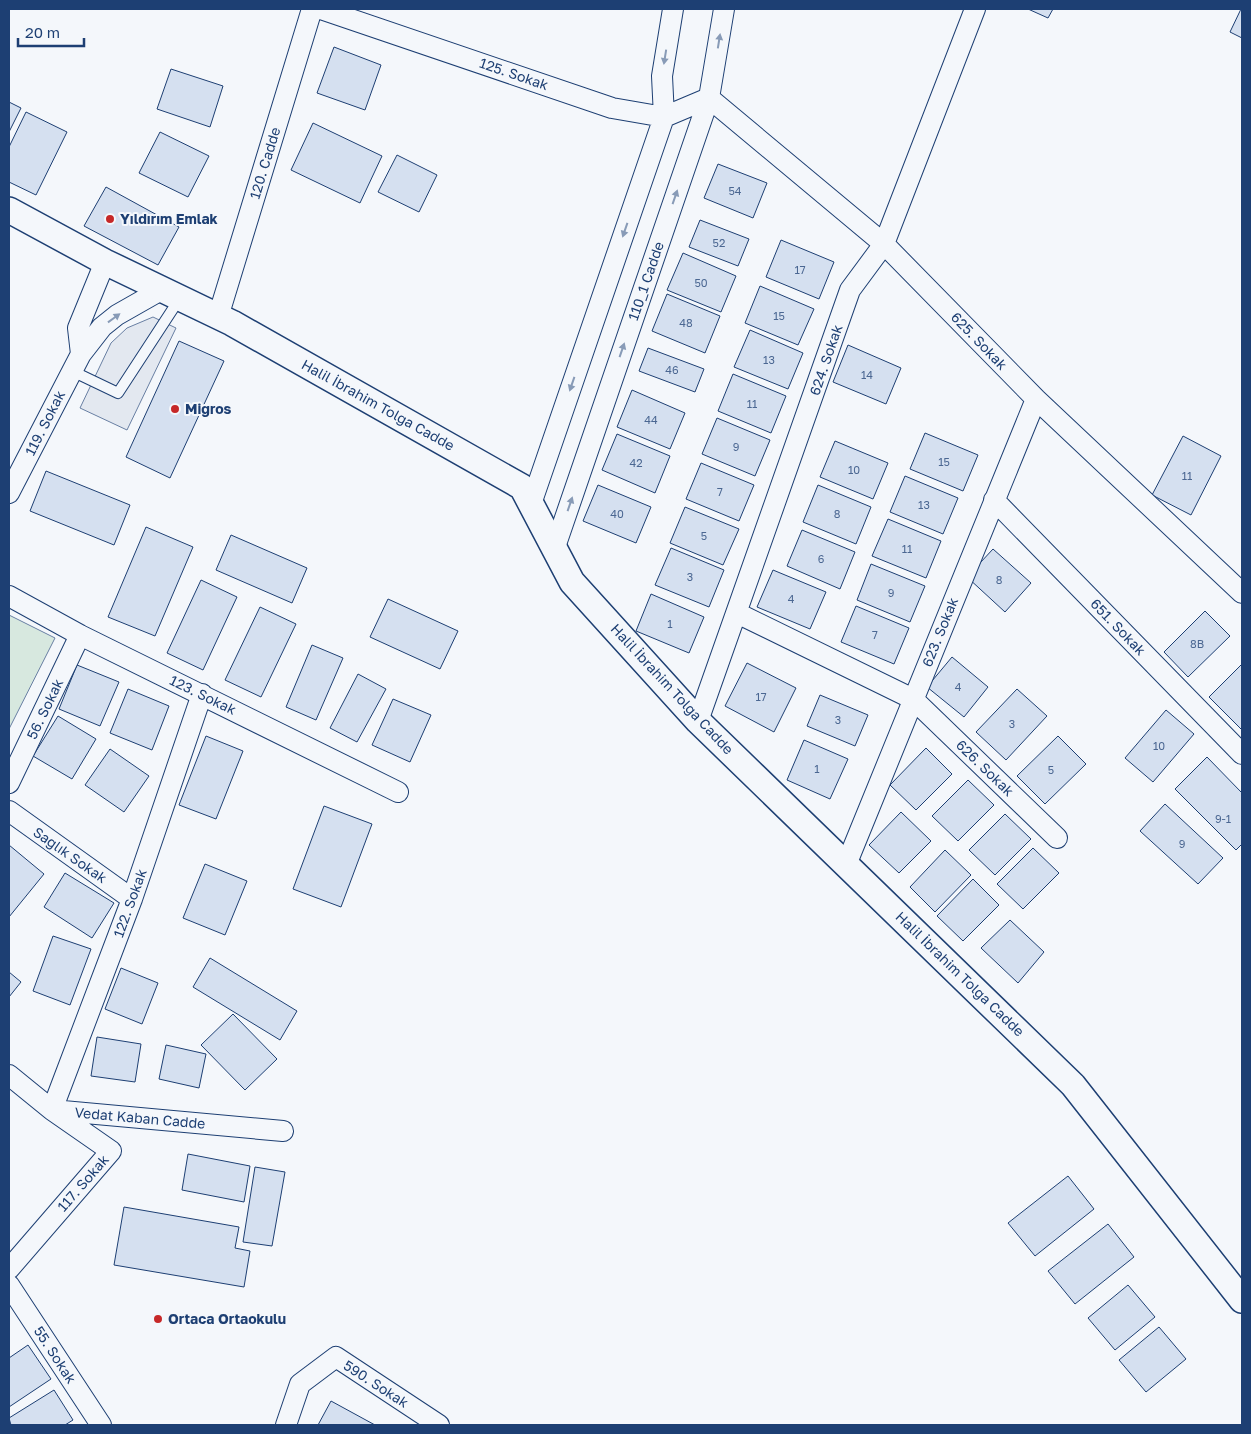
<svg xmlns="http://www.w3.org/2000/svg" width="1251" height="1434" font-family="'Golos Text',sans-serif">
<rect width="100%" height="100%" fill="#f4f7fb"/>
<path fill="#d7e8df" stroke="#687fa3" d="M9,615l46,23 -46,91z"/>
<path fill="#e3e8f0" stroke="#687fa3" d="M153,317l23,11 -49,102 -47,-22 31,-65 16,-15z"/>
<path fill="#d5e0f0" stroke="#1d3f73" d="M1028,9h25l-5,9z
M1241,9h1v29l-12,-6z
M334,47l47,18 -16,45 -48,-17z
M171,69l52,17 -13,41 -53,-18z
M9,102l12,6 -12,24z
M26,112l41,20 -31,63 -27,-13v-35z
M313,123l69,33 -22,47 -69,-33z
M160,132l49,24 -21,41 -49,-24z
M397,155l40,20 -18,37 -41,-20z
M718,164l49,19 -14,35 -49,-20z
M106,187l73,40 -21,38 -74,-39z
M700,220l49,19 -11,27 -49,-19z
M781,240l53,22 -15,37 -53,-22z
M683,253l53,23 -15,36 -54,-22z
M760,286l54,23 -16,36 -53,-22z
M667,294l53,22 -15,37 -53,-22z
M750,330l53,23 -15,36 -54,-22z
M179,341l45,20 -54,117 -44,-21z
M848,345l53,23 -15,36 -53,-22z
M648,348l56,21 -9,23 -56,-21z
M733,374l53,22 -15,37 -53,-22z
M632,390l53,23 -15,36 -53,-22z
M717,418l53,22 -15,36 -53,-22z
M925,433l53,22 -15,36 -53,-22z
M617,434l53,22 -15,37 -53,-23z
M1183,436l38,20 -30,59 -39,-20z
M835,441l53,22 -15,36 -53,-22z
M701,463l53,22 -15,36 -53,-22z
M46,471l84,34 -16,40 -84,-34z
M905,476l53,22 -15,36 -53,-22z
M598,485l53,22 -15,36 -53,-22z
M818,485l53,22 -15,37 -53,-22z
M685,507l54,22 -16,36 -53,-22z
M888,519l53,22 -15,37 -54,-22z
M146,527l47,20 -38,89 -47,-19z
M802,530l53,22 -15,37 -53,-23z
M231,535l76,33 -15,35 -76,-33z
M671,548l53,22 -15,37 -54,-22z
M993,549l38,34 -26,29 -38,-35z
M871,564l54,22 -15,36 -53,-22z
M773,570l53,22 -16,37 -53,-22z
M201,580l36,17 -34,73 -36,-17z
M651,594l53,23 -15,36 -53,-22z
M388,599l70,32 -18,38 -70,-32z
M856,606l53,22 -15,36 -53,-22z
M260,607l36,17 -35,73 -36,-17z
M1205,611l25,25 -42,41 -24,-25z
M312,645l31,13 -27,62 -30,-13z
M952,657l36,30 -24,30 -37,-30z
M747,663l49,25 -22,44 -49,-26z
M1242,664v66l-33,-33z
M77,665l42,17 -19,44 -41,-17z
M358,674l28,15 -29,53 -27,-14z
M128,689l41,17 -17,44 -42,-17z
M1017,689l30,27 -41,44 -30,-28z
M820,695l48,20 -13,31 -48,-20z
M393,699l38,16 -21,47 -38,-17z
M1166,710l28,24 -41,48 -28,-24z
M58,716l38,23 -24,40 -39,-23z
M206,736l37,15 -27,68 -37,-14z
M1058,736l28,28 -41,40 -28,-28z
M804,740l44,19 -18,40 -43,-19z
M926,748l26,26 -36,36 -26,-25z
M110,749l39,27 -25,36 -39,-27z
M1207,757l35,36v51l-6,6 -61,-61z
M968,780l26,25 -36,36 -26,-25z
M1165,804l58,54 -25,26 -58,-53z
M324,806l48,18 -31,83 -48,-18z
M901,812l30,29 -32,32 -30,-28z
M1005,814l26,25 -36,36 -26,-25z
M9,845l35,29 -35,43z
M1033,848l26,25 -36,36 -26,-25z
M945,850l26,25 -36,37 -25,-25z
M205,864l42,17 -22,54 -42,-17z
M65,873l49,30 -22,35 -48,-31z
M973,879l26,26 -36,36 -26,-25z
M1010,920l34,32 -26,31 -37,-35z
M53,936l38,13 -21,56 -37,-14z
M210,958l87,53 -17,29 -87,-53z
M121,968l37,15 -16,41 -37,-15z
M9,972l12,10 -12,15z
M233,1014l44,45 -32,31 -44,-45z
M97,1037l44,7 -6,38 -44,-6z
M166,1045l40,9 -7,34 -40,-9z
M188,1154l62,12 -6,36 -62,-12z
M255,1167l30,5 -13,74 -29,-4z
M1068,1176l26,33 -59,47 -27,-33z
M124,1207l115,20 -4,21 15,3 -6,36 -130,-22z
M1108,1224l26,33 -59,47 -27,-33z
M1128,1285l27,32 -40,33 -27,-32z
M1159,1327l27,32 -40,33 -27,-32z
M28,1345l23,34 -42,28v-49z
M54,1390l19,30 -8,5h-54l-2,-7z
M331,1401l44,24h-57z"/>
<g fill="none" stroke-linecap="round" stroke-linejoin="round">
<g stroke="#1d3f73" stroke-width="12">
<path id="service" d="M72,371l46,22 62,-95"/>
</g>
<g stroke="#1d3f73" stroke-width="22">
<path id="minor" d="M321,9l291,99 52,9 45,-19 175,146 152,155 206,194
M218,317l94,-308
M81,354l-3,-26 27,-66
M9,493l72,-139 21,-27 15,-12 44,-25
M994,500l248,254
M531,504l133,-387 -2,-41 11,-67
M554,550l155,-452 15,-89
M9,596l71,39 318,157
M737,613l176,86 144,139
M698,721l152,-431 34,-46 91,-235
M9,783l71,-148
M9,811l123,88
M846,865l190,-466
M9,1075l43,35 231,21
M9,1269l102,-118 -59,-41 80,-211 70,-205
M9,1285l92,140
M286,1425l14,-41 36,-27 103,68"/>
</g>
<g stroke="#1d3f73" stroke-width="28">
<path id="tertiary" d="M9,210l96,52 127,61 290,164 50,95 126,139 375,364 169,215"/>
</g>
<use href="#service" stroke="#f4f7fb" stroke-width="10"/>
<use href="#minor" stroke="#f4f7fb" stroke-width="20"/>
<use href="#tertiary" stroke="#f4f7fb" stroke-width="25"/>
</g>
<defs><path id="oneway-solid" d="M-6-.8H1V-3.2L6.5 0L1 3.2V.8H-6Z" transform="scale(1.25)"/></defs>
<g fill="#889bb7">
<use href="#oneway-solid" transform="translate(719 41) rotate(-81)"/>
<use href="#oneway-solid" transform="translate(665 57) rotate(99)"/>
<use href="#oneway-solid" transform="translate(675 197) rotate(-71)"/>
<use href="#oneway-solid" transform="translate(625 230) rotate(109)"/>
<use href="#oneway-solid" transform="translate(114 318) rotate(-36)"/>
<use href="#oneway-solid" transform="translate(622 350) rotate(-71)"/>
<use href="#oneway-solid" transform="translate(572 384) rotate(109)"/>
<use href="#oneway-solid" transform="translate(570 504) rotate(-71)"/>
</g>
<g fill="#c62828" stroke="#f4f7fb" stroke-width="2">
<circle cx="110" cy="219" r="5"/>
<circle cx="175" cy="409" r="5"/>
<circle cx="158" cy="1319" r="5"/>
</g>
<g text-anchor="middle" stroke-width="4" stroke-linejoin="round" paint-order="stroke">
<g font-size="11" fill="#4b6792">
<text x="735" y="195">54</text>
<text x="719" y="247">52</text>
<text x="800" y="274">17</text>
<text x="701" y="287">50</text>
<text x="779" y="320">15</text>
<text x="686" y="327">48</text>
<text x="769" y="364">13</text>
<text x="672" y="374">46</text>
<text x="867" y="379">14</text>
<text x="752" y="408">11</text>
<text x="651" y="424">44</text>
<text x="736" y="451">9</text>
<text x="944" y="466">15</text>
<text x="636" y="467">42</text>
<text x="854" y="474">10</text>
<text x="1187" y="480">11</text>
<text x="720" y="496">7</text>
<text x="924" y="509">13</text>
<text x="617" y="518">40</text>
<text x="837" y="518">8</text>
<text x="704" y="540">5</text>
<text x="907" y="553">11</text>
<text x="821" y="563">6</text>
<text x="690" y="581">3</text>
<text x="999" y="584">8</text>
<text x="891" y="597">9</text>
<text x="791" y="603">4</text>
<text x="670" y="628">1</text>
<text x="875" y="639">7</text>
<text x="1197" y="648">8B</text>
<text x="958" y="691">4</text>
<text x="761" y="701">17</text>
<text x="838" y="724">3</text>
<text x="1012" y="728">3</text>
<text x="1159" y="750">10</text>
<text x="817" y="773">1</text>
<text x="1051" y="774">5</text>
<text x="1223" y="823">9-1</text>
<text x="1182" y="848">9</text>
</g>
<g font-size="14" fill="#1d3f73" stroke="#f4f7fb">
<text transform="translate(514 74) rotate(19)" y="5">125. Sokak</text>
<text transform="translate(265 163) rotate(-73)" y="5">120. Cadde</text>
<text transform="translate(646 281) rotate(-71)" y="5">110_1 Cadde</text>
<text transform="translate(979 341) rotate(46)" y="5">625. Sokak</text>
<text transform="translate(826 360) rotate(-71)" y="5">624. Sokak</text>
<text transform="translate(378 405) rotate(29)" y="5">Halil İbrahim Tolga Cadde</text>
<text transform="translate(45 423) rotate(-63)" y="5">119. Sokak</text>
<text transform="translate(1118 627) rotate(46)" y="5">651. Sokak</text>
<text transform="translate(940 632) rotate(-68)" y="5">623. Sokak</text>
<text transform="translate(672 689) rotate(47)" y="5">Halil İbrahim Tolga Cadde</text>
<text transform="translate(203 695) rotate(26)" y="5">123. Sokak</text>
<text transform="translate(45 709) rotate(-64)" y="5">56. Sokak</text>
<text transform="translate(985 768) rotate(44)" y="5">626. Sokak</text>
<text transform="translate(70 855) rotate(35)" y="5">Sağlık Sokak</text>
<text transform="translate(130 903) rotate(-70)" y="5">122. Sokak</text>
<text transform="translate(960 974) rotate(44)" y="5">Halil İbrahim Tolga Cadde</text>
<text transform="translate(140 1118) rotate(5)" y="5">Vedat Kaban Cadde</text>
<text transform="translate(83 1183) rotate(-49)" y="5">117. Sokak</text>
<text transform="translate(55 1355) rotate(57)" y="5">55. Sokak</text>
<text transform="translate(376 1384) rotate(33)" y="5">590. Sokak</text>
</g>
<g font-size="14" font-weight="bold" fill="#1d3f73" stroke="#f4f7fb" text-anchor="start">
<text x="120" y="224">Yıldırım Emlak</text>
<text x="185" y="414">Migros</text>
<text x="168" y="1324">Ortaca Ortaokulu</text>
</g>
</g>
<rect width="1251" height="1434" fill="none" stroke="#1d3f73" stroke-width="20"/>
<path d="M18 38v8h66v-8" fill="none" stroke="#1d3f73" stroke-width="2.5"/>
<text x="25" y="38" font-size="15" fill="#1d3f73" stroke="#f4f7fb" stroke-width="4" paint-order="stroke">20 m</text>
</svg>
